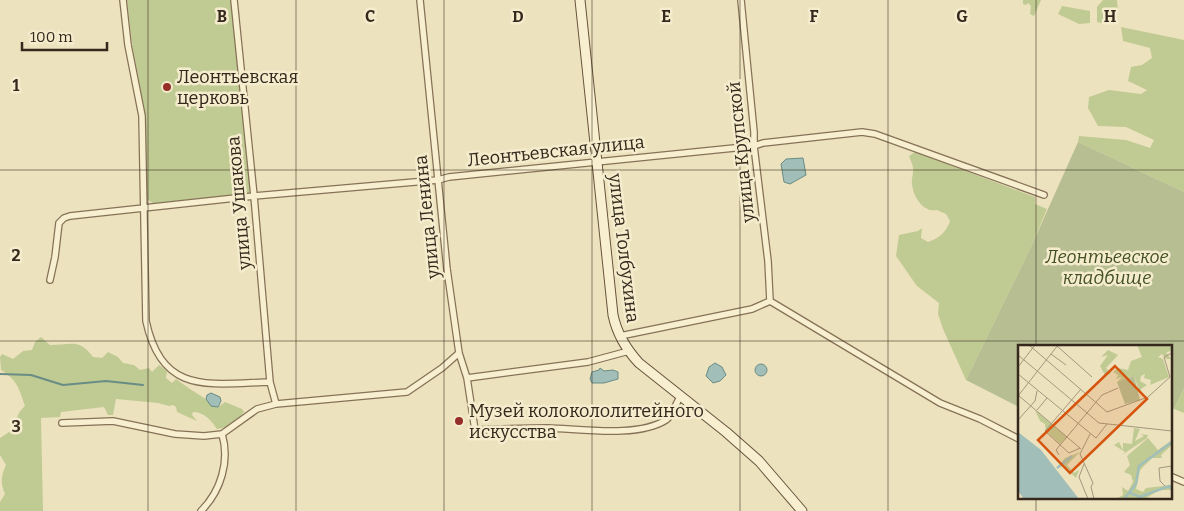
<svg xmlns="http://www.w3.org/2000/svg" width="1184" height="511" font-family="Bitter,serif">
<rect width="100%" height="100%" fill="#ede2be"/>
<path fill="#c0ca93" d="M127,0h104l20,194 -89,11 -8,-1 -7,-5 -2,-84 -13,-72z
M1023,0h18l-7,16 -4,-2 1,-8 -3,-3 -2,2 -3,-1z
M1103,0h14l1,11 -12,13 -9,-2v-15z
M1062,6l28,5v12l-11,1 -21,-10z
M1121,27l63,13v152l-106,-50 1,-6 47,4 24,8 4,-8 -28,-13 -28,-1 -10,-18 1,-11 20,-7 32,4 6,-4 -19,-9 3,-14 11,-2 10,-7 -2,-10 -27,-7z
M915,152l120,45v7l12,5 -16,38 -65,133 -23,-51 -5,-15 1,-11 -22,-17 -21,-30 3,-21 19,-4 4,-3 -1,10 7,4c11,-4 18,-9 22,-21l-4,-7 -9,-4c-14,3 -24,-14 -25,-26 -1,-5 2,-11 1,-16 0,-4 -3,-8 -4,-12z
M41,337l9,8c21,0 29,-7 43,12l9,1 6,-6 10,5 5,6 11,2 6,5 9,-2 3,4 7,-7 8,6 -1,7 6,5 4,-4c9,7 19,13 28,19 5,4 7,7 14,9l7,-5 17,7 2,3c-7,9 -15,16 -27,17 -6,-9 -13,-17 -24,-17l-1,3 5,6 -20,-9 -1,-5 -3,-2 -4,1 -11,-3 -42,-4 -3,16h-5l-4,-8 -43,5 -1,5 -19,1 2,93h-43v-9l5,-8c-5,-12 -4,-17 1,-29l-6,-10v-17c22,-12 11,-20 25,-32 -6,-18 -8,-26 -24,-36l-1,-13 2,-3 11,5 10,-8 9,-1 3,-8z
M1184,388v25l-10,-4z"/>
<path fill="#b7bf92" d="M1078,142l106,50v196l-10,21 -4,-2v-61h-151v61l-53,-27 65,-133z"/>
<path fill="#a1beb8" stroke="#698c85" d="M803,158l3,17 -16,9 -6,-2 -3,-18 5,-5z
M715,363l7,4 4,8 -6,6 -7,2 -7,-7 3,-9z
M755 370a6 6 0 1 1 12 0a6 6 0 1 1-12 0Z
M600,368l4,3 9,-1 5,2v7l-14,4h-12l-2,-4 2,-7 7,-2z
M211,393l9,4 1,4 -3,6 -7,-1 -5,-7 1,-4z"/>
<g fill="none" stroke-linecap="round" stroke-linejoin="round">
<path stroke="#698c85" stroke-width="2" d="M0,374l31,1 32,10 43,-4 37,4"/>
<g stroke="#857257" stroke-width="8">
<path id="street" d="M123,0l5,45 14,71 4,205c16,74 62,63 124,61
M234,0l20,196 16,186 6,22
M420,0l27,269 12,84 8,25 8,52c25,-1 49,-2 73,-2 34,1 89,10 118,-8 7,-5 10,-17 14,-23
M741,0l13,132v14l14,115 2,40
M50,280l5,-23 4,-34 5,-5 6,-2 184,-20 184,-16 11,-3 305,-31 9,-3 99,-11 13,2 169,61
M770,301l170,102 40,16 39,20
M620,336l132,-27 18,-8
M467,378l121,-16 41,-11
M62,423l51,-2 62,13 29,2 18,-2 35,-25 19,-5 131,-12 35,-24 17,-15
M1170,476l14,6
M201,511c20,-20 29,-50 21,-77"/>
</g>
<g stroke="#66533b" stroke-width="11">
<path id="secondary" d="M580,0l33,315c4,19 13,34 26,48l87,69 33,29 43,50"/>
</g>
<use href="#street" stroke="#f8efd1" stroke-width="5.5"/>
<use href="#secondary" stroke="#f8efd1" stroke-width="9"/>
</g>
<path fill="none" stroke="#34291c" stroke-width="1" stroke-opacity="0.55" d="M148,0v511M296,0v511M444,0v511M592,0v511M740,0v511M888,0v511M1036,0v346M0,170h1184M0,341h1184M1036,497v14"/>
<g fill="#932e28" stroke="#f4eccd" stroke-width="2">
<circle cx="167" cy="87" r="5"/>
<circle cx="459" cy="421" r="5"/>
</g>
<g text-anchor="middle" stroke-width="5" stroke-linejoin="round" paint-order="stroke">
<g font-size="18" fill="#34291c" stroke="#f4eccd" text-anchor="start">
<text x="177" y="83">Леонтьевская<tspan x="177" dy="21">церковь</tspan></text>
<text x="469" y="417">Музей колокололитейного<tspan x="469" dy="21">искусства</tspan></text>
</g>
<g font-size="18" fill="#34291c" stroke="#f4eccd">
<text transform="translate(556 151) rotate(-6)" y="6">Леонтьевская улица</text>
<text transform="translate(741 152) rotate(-96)" y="6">улица Крупской</text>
<text transform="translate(239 203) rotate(-95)" y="6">улица Ушакова</text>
<text transform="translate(427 217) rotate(-96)" y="6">улица Ленина</text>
<text transform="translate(624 248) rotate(83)" y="6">улица Толбухина</text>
</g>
<g font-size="18" font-style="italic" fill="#425022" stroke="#f4eccd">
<text x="1107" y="263">Леонтьевское<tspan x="1107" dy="21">кладбище</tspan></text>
</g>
</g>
<g transform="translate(1018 345)">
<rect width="154" height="154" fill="#ede2be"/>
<path d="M119,0l35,1v5l-6,1 5,7h-5l-4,-5 -4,3 5,2 6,18 -19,8 1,-5 -7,-2 1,-4 -4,2 -1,5 7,4 -6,4 -1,4 -6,-17 -17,6 5,-5 -6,2 2,-4 -5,-3 5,-4 10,2 3,-9 11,-4zM90,5l10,5 -12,13 5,5 -3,2 1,-4 -3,6 -6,-11 8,-11 -7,2zM17,65l32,27 -7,7 -14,-13 -1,-7 -5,-3zM116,83l6,1 -5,12 9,-5 -3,-2 7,1 -1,3 -25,17 3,-3 -11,-7 5,-3 4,8v-7l9,1zM130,93l10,12 14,-10v5l-11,10 1,3h-10l-12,12 -4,19 7,3 3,-4 26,-3v5h-13l-14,9h-29l7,-4 -1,-8 6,4 5,-9 -2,-7 -7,-3 6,-7 -3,-9zM62,107l-13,13 7,8 5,-3 -3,8 -15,-15 4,-5z" fill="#c0ca93"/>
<path d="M116,31l6,24 -15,4 -8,-22z" fill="#b7bf92"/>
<path d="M0,87l23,18 38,49h-55l-6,-8z" fill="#a1beb8"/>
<path fill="none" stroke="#a1beb8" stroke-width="2.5" d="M39,123l15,-12M112,148l10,4 29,-11 3,3M106,154l12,-15 3,-18 33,-24"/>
<path fill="none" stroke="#a3987d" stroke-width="1" d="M11,0l78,67M39,1l35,31M33,9l15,11M0,10l81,68 73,8M0,22l17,-22M0,29l78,64 11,-14M0,50l63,54M0,51l40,-51M19,65l10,-12M89,67l41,-15 22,-20 -6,-20 8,-4M0,75l17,-19 2,-10M72,89l-10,20 13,29 -2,4 3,12M62,103l-11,5 -24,-22 36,-42M41,110l-3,-5 46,-55 16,-7M66,119l-5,13 9,22M147,141l-5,-5 -1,-13 13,-2"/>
<path fill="#d6540e" fill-opacity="0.15" stroke="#d6540e" stroke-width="2.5" d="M97,21l32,33 -77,74 -32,-33z"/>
<rect width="154" height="154" fill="none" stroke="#34291c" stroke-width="2.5"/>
</g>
<g font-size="16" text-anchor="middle" font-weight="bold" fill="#34291c" stroke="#f4eccd" stroke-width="5" stroke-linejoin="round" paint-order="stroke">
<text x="222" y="22">B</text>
<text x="370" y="22">C</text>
<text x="518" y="22">D</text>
<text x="666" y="22">E</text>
<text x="814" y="22">F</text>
<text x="962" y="22">G</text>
<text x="1110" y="22">H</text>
<text x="16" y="91">1</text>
<text x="16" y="261">2</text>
<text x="16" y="432">3</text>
</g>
<path d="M22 42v8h85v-8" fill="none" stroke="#34291c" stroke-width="2.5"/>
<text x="30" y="42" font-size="15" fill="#34291c" stroke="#f4eccd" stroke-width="4" paint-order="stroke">100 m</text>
</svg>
